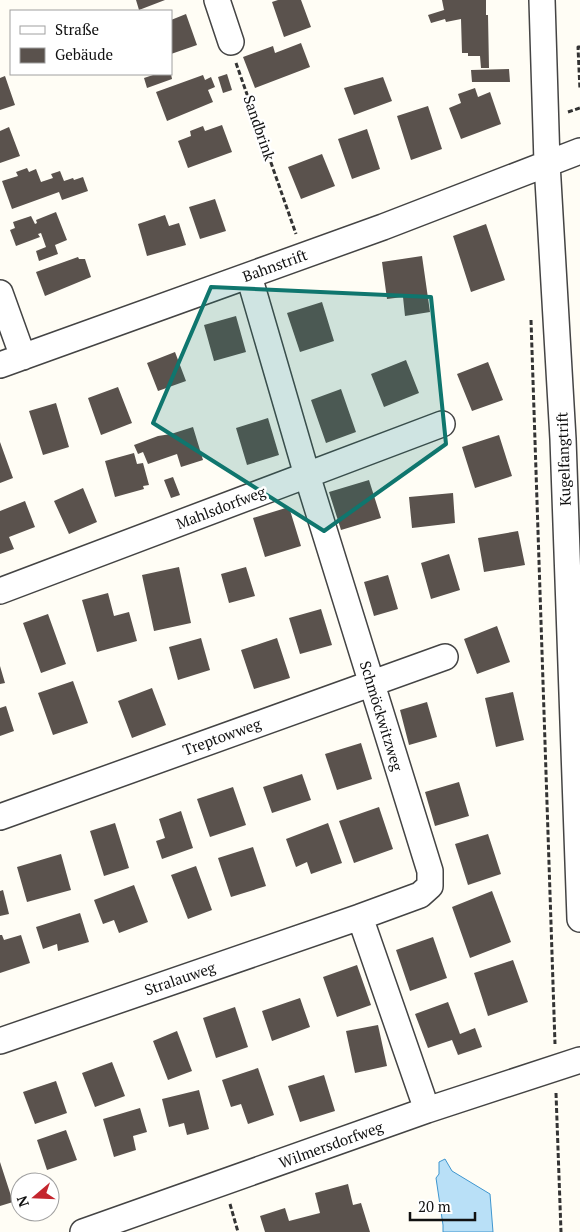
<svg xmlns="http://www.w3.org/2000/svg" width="580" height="1232" font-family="'PT Serif',serif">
<rect width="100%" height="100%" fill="#fffdf5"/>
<path fill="#b9e0f7" stroke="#3f96cf" d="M445,1159l7,12 38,23 3,38h-50v-7l-7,-47 3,-4v-12z"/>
<path fill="#5a524d" d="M136,0h29l-26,10z
M278,0h23l10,27 -27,10 -12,-35z
M442,0h44v15h2l1,53h-8l-1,-12h-12v-3h-6l-1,-34 -15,3 -1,-3 -14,4 -3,-8 16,-5z
M186,14l11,31 -26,9v-34z
M301,43l9,24 -55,21 -12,-31 30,-11 2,7z
M509,69l1,13h-38l-1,-12z
M156,74h15l1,5 -25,9 -3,-10z
M227,74l5,16 -9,3 -5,-16z
M203,75l2,5 6,-3 4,10 -7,3 5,12 -46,19 -11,-29z
M5,76l10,29 -15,5v-32z
M383,77l9,24 -38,14 -10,-27z
M475,88l3,9 12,-5 11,32 -40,15 -12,-31 12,-5 -3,-9z
M428,106l14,43 -31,11 -14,-44z
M222,125l10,27 -44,16 -10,-27 13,-5 -1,-5 13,-5 2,5z
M9,127l11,29 -20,7v-32z
M367,129l13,40 -28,10 -14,-40z
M322,154l13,32 -34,13 -13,-32z
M27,168l2,4 7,-3 5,13 12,-4 -2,-4 9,-3 4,10 9,-3 1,2 9,-3 5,14 -26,9 -3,-8 -47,17 -10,-28 16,-5 -2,-4z
M215,199l11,32 -26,8 -11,-32z
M56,212l11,28 -12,5 3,9 -19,7 -3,-10 10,-4 -5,-14 -3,1 2,3 -24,9 -6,-16 5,-2 -2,-6 18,-6 4,8 2,-1 -1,-3z
M165,215l4,11 10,-3 7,22 -39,11 -9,-32z
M486,224l19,56 -34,12 -18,-56z
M422,256l8,56 -25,4 -2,-19 -16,2 -5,-37z
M78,257l1,2h6l6,18 -46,19 -9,-24z
M322,302l12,39 -34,11 -13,-39z
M236,316l10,36 -32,9 -10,-36z
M175,352l11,29 -28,10 -11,-28z
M406,360l13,33 -35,14 -13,-33z
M488,362l15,38 -31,11 -15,-37z
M118,387l14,36 -31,12 -13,-37z
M341,389l15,43 -30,11 -15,-43z
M56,403l13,44 -26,8 -14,-44z
M268,418l11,37 -32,10 -11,-37z
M193,427l10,33 -22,7 -4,-13 -29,10 -5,-12 -5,2 -4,-9 24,-9 13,-2z
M499,435l13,41 -37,12 -13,-41z
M0,442l13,36 -13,5z
M134,453l3,11 6,-1 6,22 -6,1 1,3 -29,8 -10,-36z
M173,477l7,18 -9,3 -7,-18z
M369,480l12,38 -40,12 -12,-38z
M83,488l14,34 -28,12 -15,-33z
M453,493l2,30 -43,5 -3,-31z
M25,501l10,26 -26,10 5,12 -14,5v-43z
M289,507l12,39 -36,11 -12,-39z
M518,531l7,34 -41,7 -6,-34z
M449,554l11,36 -29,9 -10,-36z
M179,567l12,56 -37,8 -12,-56z
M246,567l9,29 -26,7 -8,-29z
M388,575l10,34 -24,7 -10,-34z
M108,593l6,23 15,-4 8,29 -40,11 -15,-52z
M321,609l11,36 -32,9 -11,-36z
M48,614l18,50 -25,9 -18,-50z
M497,626l13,36 -33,12 -13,-35z
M201,638l9,32 -32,10 -9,-33z
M277,638l13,40 -36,11 -13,-39z
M0,666l5,17 -5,1z
M73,681l15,42 -35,12 -15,-42z
M152,688l14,37 -34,13 -14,-37z
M513,692l11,48 -28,7 -11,-49z
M427,702l10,35 -28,8 -9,-35z
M6,706l8,25 -14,5v-28z
M361,743l11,36 -35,11 -12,-36z
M302,774l9,26 -39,13 -9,-26z
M459,782l10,34 -34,10 -10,-34z
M233,787l13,38 -36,12 -13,-38z
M379,807l14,42 -39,14 -15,-42z
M181,811l12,37 -31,11 -6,-18 9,-3 -6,-19z
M115,823l14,45 -25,8 -14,-45z
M328,823l14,40 -31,11 -4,-12 -11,5 -10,-28z
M488,834l13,40 -33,11 -13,-41z
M253,847l13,39 -35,11 -13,-39z
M61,854l10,36 -44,12 -10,-35z
M196,866l16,44 -24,9 -17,-44z
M134,885l14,37 -29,11 -5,-13 -11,4 -9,-24z
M3,890l6,24 -9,2v-25z
M492,891l19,51 -41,16 -18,-51z
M80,913l9,29 -31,9 -1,-7 -14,5 -7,-22z
M0,935h2l2,5 17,-5 9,28 -30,10z
M433,937l14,41 -37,13 -14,-41z
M513,960l15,42 -40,14 -14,-43z
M357,965l14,40 -34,12 -14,-40z
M300,998l10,29 -38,14 -10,-30z
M448,1002l12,32 15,-6 7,19 -24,8 -6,-15 -24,8 -13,-34z
M235,1007l13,40 -32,11 -13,-40z
M378,1025l9,41 -32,7 -9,-42z
M177,1031l15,40 -24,9 -15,-39z
M112,1062l13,34 -30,11 -13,-34z
M258,1068l16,47 -26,9 -7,-20 -10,3 -9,-27z
M324,1075l11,36 -35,11 -12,-36z
M56,1081l11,32 -32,11 -12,-32z
M199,1090l10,39 -22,6 -3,-12 -15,4 -7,-28z
M140,1108l7,24 -14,4 3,14 -22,7 -11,-38z
M66,1130l11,30 -30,10 -10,-30z
M0,1162l13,40 -13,4z
M348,1184l5,21 8,-2 9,29h-105l-5,-16 25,-8 4,13 31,-8 -5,-20z"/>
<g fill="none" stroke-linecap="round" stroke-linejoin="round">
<g stroke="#444" stroke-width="28">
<path id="minor" d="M217,0l14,42
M542,0l5,163 16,276 17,480
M249,276l58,199 123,396v15l-10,9 -60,22 67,193
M0,293l23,64
M0,365l383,-138 197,-76
M0,591l442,-167
M0,817l445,-160
M0,1041l360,-124
M83,1232l344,-122 153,-50"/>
</g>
<path stroke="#333" stroke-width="3" stroke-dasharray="5 2.5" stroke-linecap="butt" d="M580,47h-2l2,43
M236,63l60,171
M568,112l12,-4
M531,320l24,724
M556,1093l5,139
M230,1204l8,28"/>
<use href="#minor" stroke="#fff" stroke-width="25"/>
</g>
<path fill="#0f766e" fill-opacity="0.2" stroke="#0f766e" stroke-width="4" stroke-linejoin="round" d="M211,287l220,10 15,147 -122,87 -171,-108z"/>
<g text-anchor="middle" stroke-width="5" stroke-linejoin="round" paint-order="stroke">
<g font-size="15" fill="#111" stroke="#fff">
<text transform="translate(259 128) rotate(71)" y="5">Sandbrink</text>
<text transform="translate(275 266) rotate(-20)" y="5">Bahnstrift</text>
<text transform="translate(564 459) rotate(-92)" y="5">Kugelfangtrift</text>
<text transform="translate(221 508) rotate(-21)" y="5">Mahlsdorfweg</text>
<text transform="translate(381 716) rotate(73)" y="5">Schmöckwitzweg</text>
<text transform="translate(222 737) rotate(-20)" y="5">Treptowweg</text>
<text transform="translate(180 979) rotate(-19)" y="5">Stralauweg</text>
<text transform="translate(331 1145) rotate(-20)" y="5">Wilmersdorfweg</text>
</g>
</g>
<rect x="10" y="10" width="162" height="65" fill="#ffffff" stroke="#a0a0a0"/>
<rect x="20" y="26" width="25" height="8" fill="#ffffff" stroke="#a0a0a0"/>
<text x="55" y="35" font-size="15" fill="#111111">Straße</text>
<rect x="20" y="48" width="25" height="15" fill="#5a524d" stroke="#a0a0a0"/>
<text x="55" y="60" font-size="15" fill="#111111">Gebäude</text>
<g transform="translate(35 1197) rotate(251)"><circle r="24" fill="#ffffff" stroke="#a0a0a0"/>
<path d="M0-4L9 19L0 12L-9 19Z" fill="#c4262e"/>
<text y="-8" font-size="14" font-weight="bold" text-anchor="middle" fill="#111111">N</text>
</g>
<path d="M410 1212v8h65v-8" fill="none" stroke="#111111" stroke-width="2.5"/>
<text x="418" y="1212" font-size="15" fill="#111111" stroke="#ffffff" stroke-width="4" paint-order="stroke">20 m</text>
</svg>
